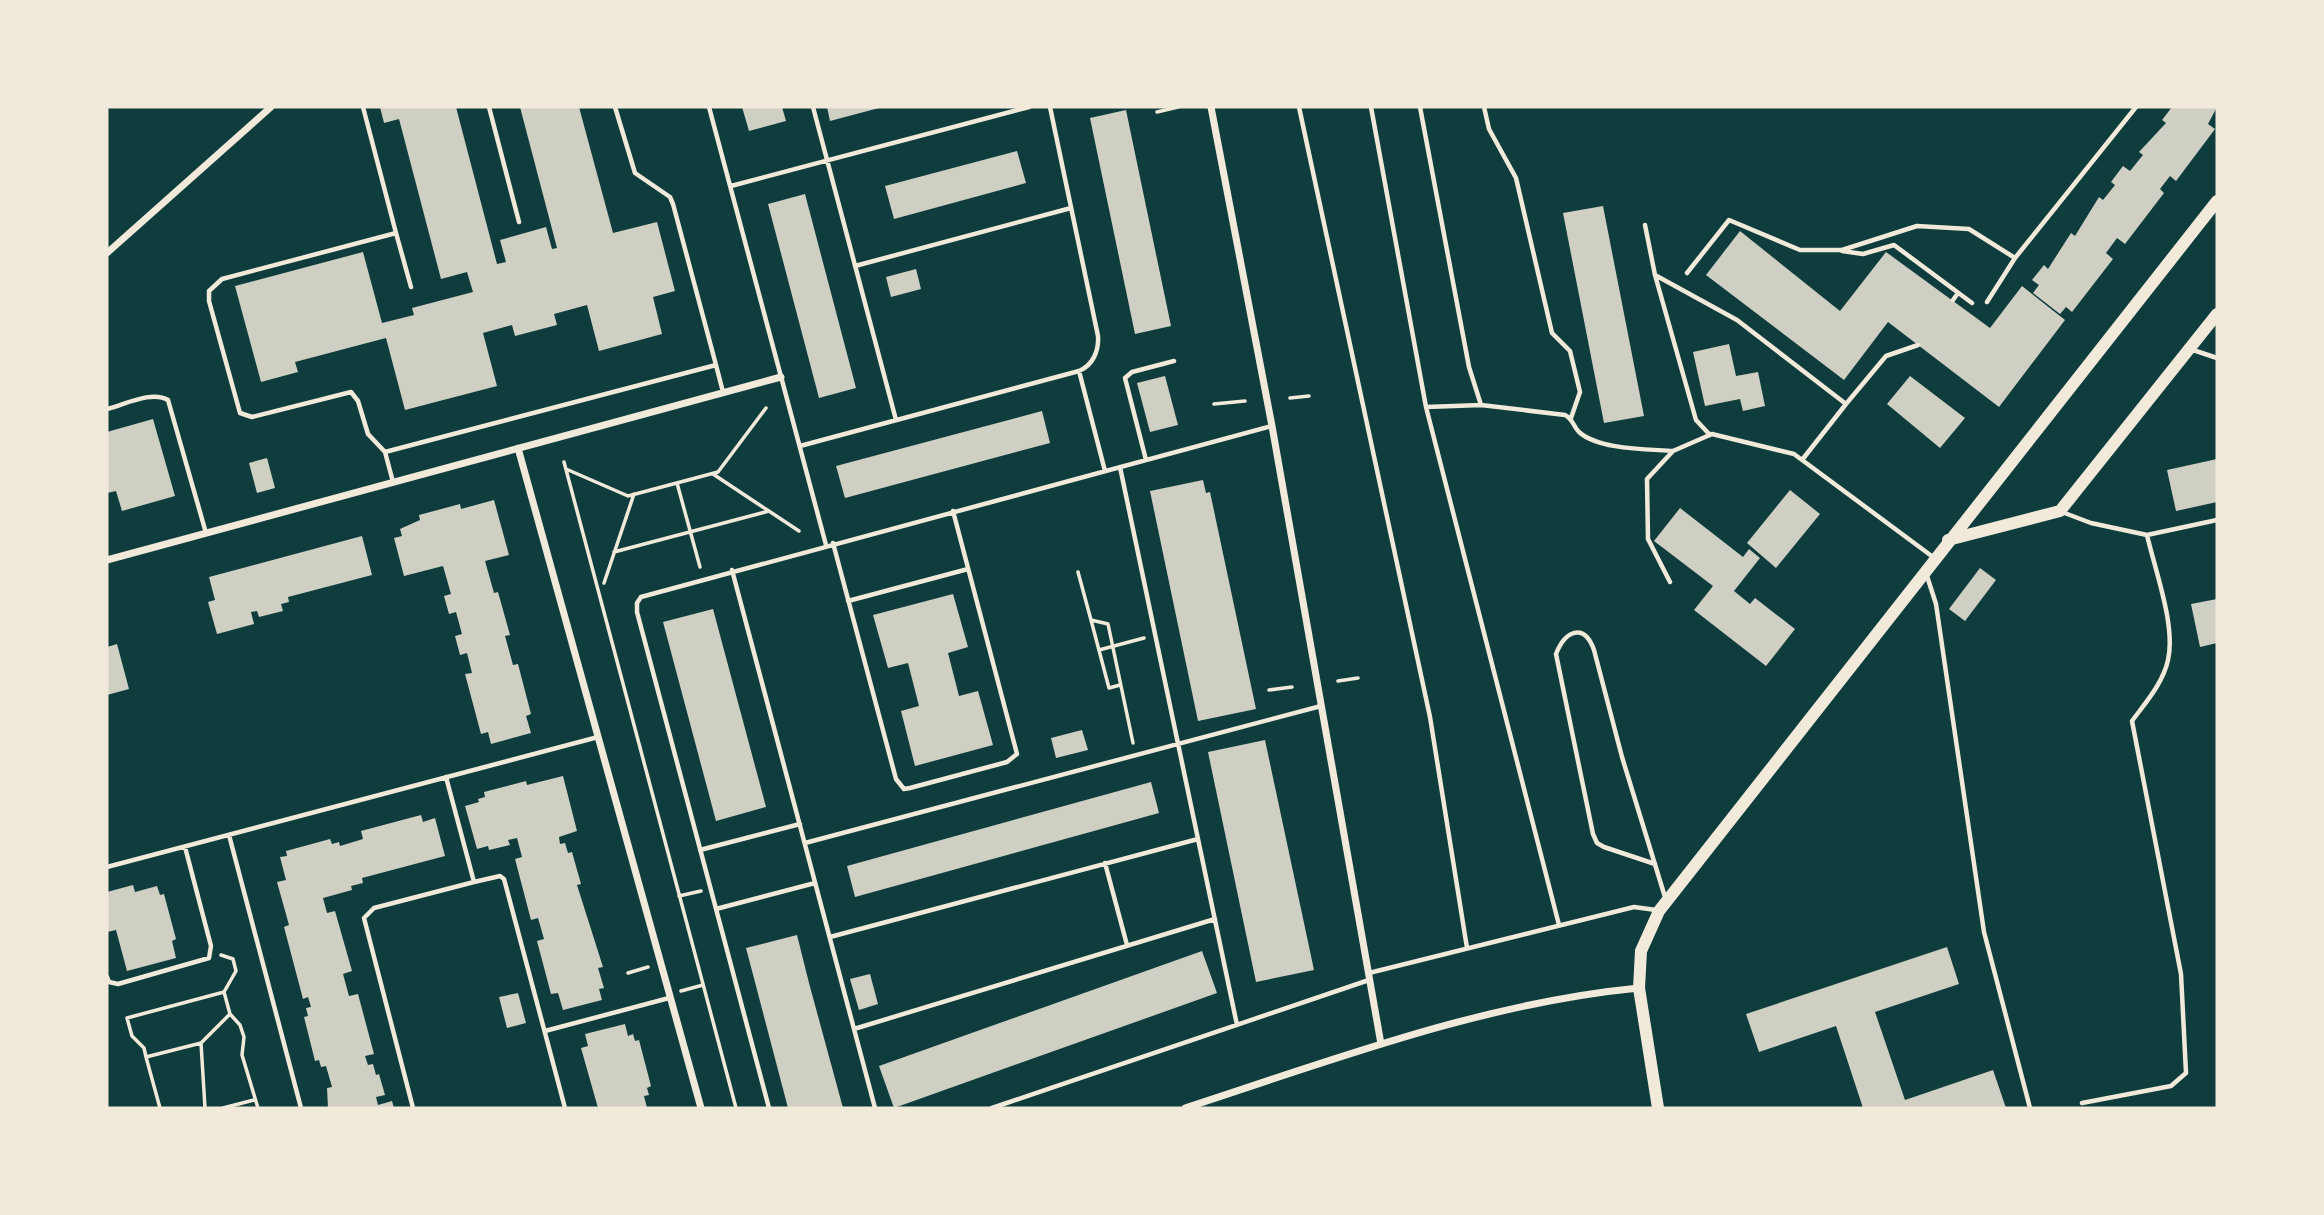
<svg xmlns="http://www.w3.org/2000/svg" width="2324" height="1215" font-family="'Fira Sans',sans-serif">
<rect width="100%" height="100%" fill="#0f3d3e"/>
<path fill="#cfcfc3" d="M380,107h76l41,157 9,-2 -6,-22 46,-13 6,22 5,-1 -37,-141h59l34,126 44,-11 18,69 -22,6 9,37 -63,17 -12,-46 -33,9 3,11 -42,11 -3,-11 -29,8 14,53 -92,24 -19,-72 -91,24 3,10 -37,10 -26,-96 128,-34 19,71 32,-8 -2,-7 61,-16 -6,-20 -26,7 -42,-160 -15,4z
M742,107h40l4,14 -37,10z
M827,107h52v1l-49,13z
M2172,107h45l-9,17 7,5 -39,52 -6,-5 -10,13 4,4 -39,51 -8,-6 -11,15 7,6 -41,53 -6,-5 -6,7 -27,-21 6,-8 -7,-5 12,-15 4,4 23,-36 4,3 24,-39 4,3 12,-15 -4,-3 12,-16 7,5 13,-16 -4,-3 27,-29 -4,-3z
M1126,110l45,216 -36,8 -45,-216z
M1017,151l9,32 -132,36 -9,-33z
M805,194l51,194 -37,10 -51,-194z
M1603,206l41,210 -40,7 -41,-210z
M1740,231l100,80 46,-59 104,76 32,-42 43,34 -66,87 -111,-85 -44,58 -138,-105z
M916,269l5,20 -30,8 -5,-20z
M1729,344l7,32 22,-4 7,34 -22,5 -3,-12 -35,7 -12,-54z
M1165,376l13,49 -28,7 -13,-49z
M1910,376l55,42 -25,30 -53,-44z
M1042,411l8,32 -205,55 -9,-32z
M153,419l22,77 -53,15 -6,-20 -9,2v-61z
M267,458l8,30 -18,5 -8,-30z
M2217,459v43l-41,9 -9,-41z
M1203,480l3,13 4,-1 46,217 -58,12 -48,-230z
M1790,490l30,24 -44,54 -29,-25z
M494,500l15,55 -24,6 9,32 4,-1 12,43 -5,1 8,29 5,-1 13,50 -5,2 5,17 -40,11 -3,-12 -7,2 -16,-60 7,-1 -5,-20 -7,2 -5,-19 7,-2 -6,-22 -7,2 -5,-18 7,-2 -8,-28 -39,10 -10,-38 8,-2 -2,-7 20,-9 -1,-5 41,-11 1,5z
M1680,508l63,49 6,-8 11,9 -26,33 16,13 5,-6 40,31 -29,37 -72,-56 19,-24 -59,-45z
M362,536l10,39 -84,22 1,5 -8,2 2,7 -24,6 -2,-6 -6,1 3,12 -37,10 -9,-32 7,-2 -6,-23z
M1980,568l16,12 -31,41 -16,-12z
M953,594l15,53 -20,6 11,43 19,-5 15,54 -78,21 -14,-55 18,-5 -11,-43 -20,5 -15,-53z
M2217,599v44l-17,4 -9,-43z
M713,609l53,198 -50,14 -53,-199z
M117,644l12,45 -22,6v-48z
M1082,730l6,20 -32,8 -5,-20z
M1265,740l49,230 -58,12 -48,-230z
M563,776l14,55 -18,6 1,7 5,-1 3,10 4,-1 9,32 -4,1 26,82 -5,1 6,20 -5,1 3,11 -39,10 -5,-17 -7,1 -14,-53 7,-2 -6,-21 -7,2 -16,-61 7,-2 -5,-19 -9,2 2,5 -21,5 -1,-4 -11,3 -12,-43 14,-4 -1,-3 7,-2 -1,-5 42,-11 1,4z
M1151,782l8,31 -304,84 -8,-31z
M421,815l2,7 12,-4 10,38 -83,22 1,5 -12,3 1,4 -29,8 4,15 8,-2 17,60 -9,3 6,22 9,-2 16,60 -9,2 3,9 5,-1 3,11 3,-1 6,21 -9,2 2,8 14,-4 2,7h-66l-1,-20 5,-1 -6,-21 -5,1 -2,-7 -4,1 -11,-44 4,-1 -2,-8 5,-1 -3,-10 -5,2 -19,-72 5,-2 -12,-43 9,-2 -6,-23 7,-1 -1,-5 44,-12 2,5 7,-2 1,4 23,-7 -2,-8z
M133,885l2,7 22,-6 3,9 4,-1 12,45 -4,2 4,17 -49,13 -11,-41 -9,2v-40z
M797,935l12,48 34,125h-55l-42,-160z
M1947,947l12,37 -84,28 30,88 88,-30 13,38h-143l-27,-82 -77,26 -13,-38z
M1202,951l15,42 -323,115 -15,-42z
M870,974l8,30 -19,6 -9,-31z
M518,993l8,30 -19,5 -8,-31z
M625,1024l3,12 5,-2 2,7 4,-1 12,46 -4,2 2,7 -5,1 3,12h-49l-17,-60 7,-2 -3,-12z"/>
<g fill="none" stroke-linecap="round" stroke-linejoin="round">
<path stroke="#f1e9da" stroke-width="3.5" d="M1157,112l21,-5
M1290,398l19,-2
M1214,404l31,-3
M564,462l172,646
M566,469l62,27 90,-24 48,-64
M713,474l86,57
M677,483l23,84
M614,552l155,-41
M1078,572l13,48 17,4 25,119
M604,583l30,-89
M1091,620l18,68 11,-3
M1099,650l45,-12
M1338,681l20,-3
M1269,690l23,-3
M679,896l22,-5
M628,973l20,-6
M681,991l22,-6
M224,992l6,22 10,11 4,12 -2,18 16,53
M201,1043l4,65
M146,1057l-2,-9 -12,-12 -5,-18 97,-26 12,-21 -3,-12 -12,-4
M160,1108l-14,-51 55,-14 29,-29
M223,1108l31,-8"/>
<path stroke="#f1e9da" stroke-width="4.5" d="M363,107l33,126 -174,46 -13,12v10l31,112 12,4 99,-25 7,9 10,33 17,18
M489,107l30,115
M615,107l20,66 35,24 3,7 43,161
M709,107l117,438
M813,107l83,313
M1299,107l131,610 37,231
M1371,107l55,300
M1420,107l49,260 12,38
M1484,107l5,22 27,49 36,155 18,18 10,41 -9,26
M731,186l298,-79
M1645,225l10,50 41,145 14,15
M396,233l15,54
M1842,251l21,3 31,-9 78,58
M855,266l216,-58
M1687,273l42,-53 71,30h42l75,-24 52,3 46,29
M1655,275l82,45 109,84 -44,56
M1953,300l5,-7
M1987,302l28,-44 121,-151
M2190,349l27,9
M1079,371l26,100
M1846,404l40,-48 32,-11
M107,409c17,-4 45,-19 61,-9l38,133
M800,446l279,-75c14,-6 20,-20 19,-35l-48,-229
M1146,460l-21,-82 7,-6 42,-11
M1120,467l117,558
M393,482l-8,-30 331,-87 7,27
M2062,512l29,11 56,12c8,35 29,91 21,125 -5,23 -22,42 -36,61l49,253 5,99 -15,13 -89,17
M2147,535l70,-15
M833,543l63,236 8,10 6,-1 97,-26 10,-8 -64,-243
M732,570l143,538
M1926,573l10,31 48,328 46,176
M1670,582l-22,-43 -1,-60 26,-28 39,-17 82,20 139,103
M848,601l120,-32
M229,835l72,273
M805,843l516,-137
M700,850l100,-26
M1105,863l22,82
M1655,864l-51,-17 -7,-4 -4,-9 -37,-180c9,-23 28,-32 38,-4l28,107 43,140
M107,867l491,-130
M474,882l26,-6 4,3 61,229
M716,909l99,-26
M1559,925l-133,-518 55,-2 84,10c8,4 8,11 14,17 20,18 69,17 94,19
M830,937l368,-98
M1369,973l265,-66 22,3
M107,977l2,5 9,2 91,-26 2,-12 -26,-99
M854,1029l361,-110
M545,1031l124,-33
M413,1108l-49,-190 10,-10 100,-26 -28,-105
M769,1108l-132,-496v-9l4,-6 631,-171
M992,1108l377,-128"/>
<path stroke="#f1e9da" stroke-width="7" d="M1211,107l61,319 109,618
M107,253l164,-146
M518,448l183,660
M107,560l674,-183
M1185,1108c148,-48 298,-105 454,-120"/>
<path stroke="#f1e9da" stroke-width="12" d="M1948,540l112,-29 157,-197
M1658,1108l-19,-120 2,-37 18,-40 558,-710"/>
</g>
<rect width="2324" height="1215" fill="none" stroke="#f1e9da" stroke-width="217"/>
</svg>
